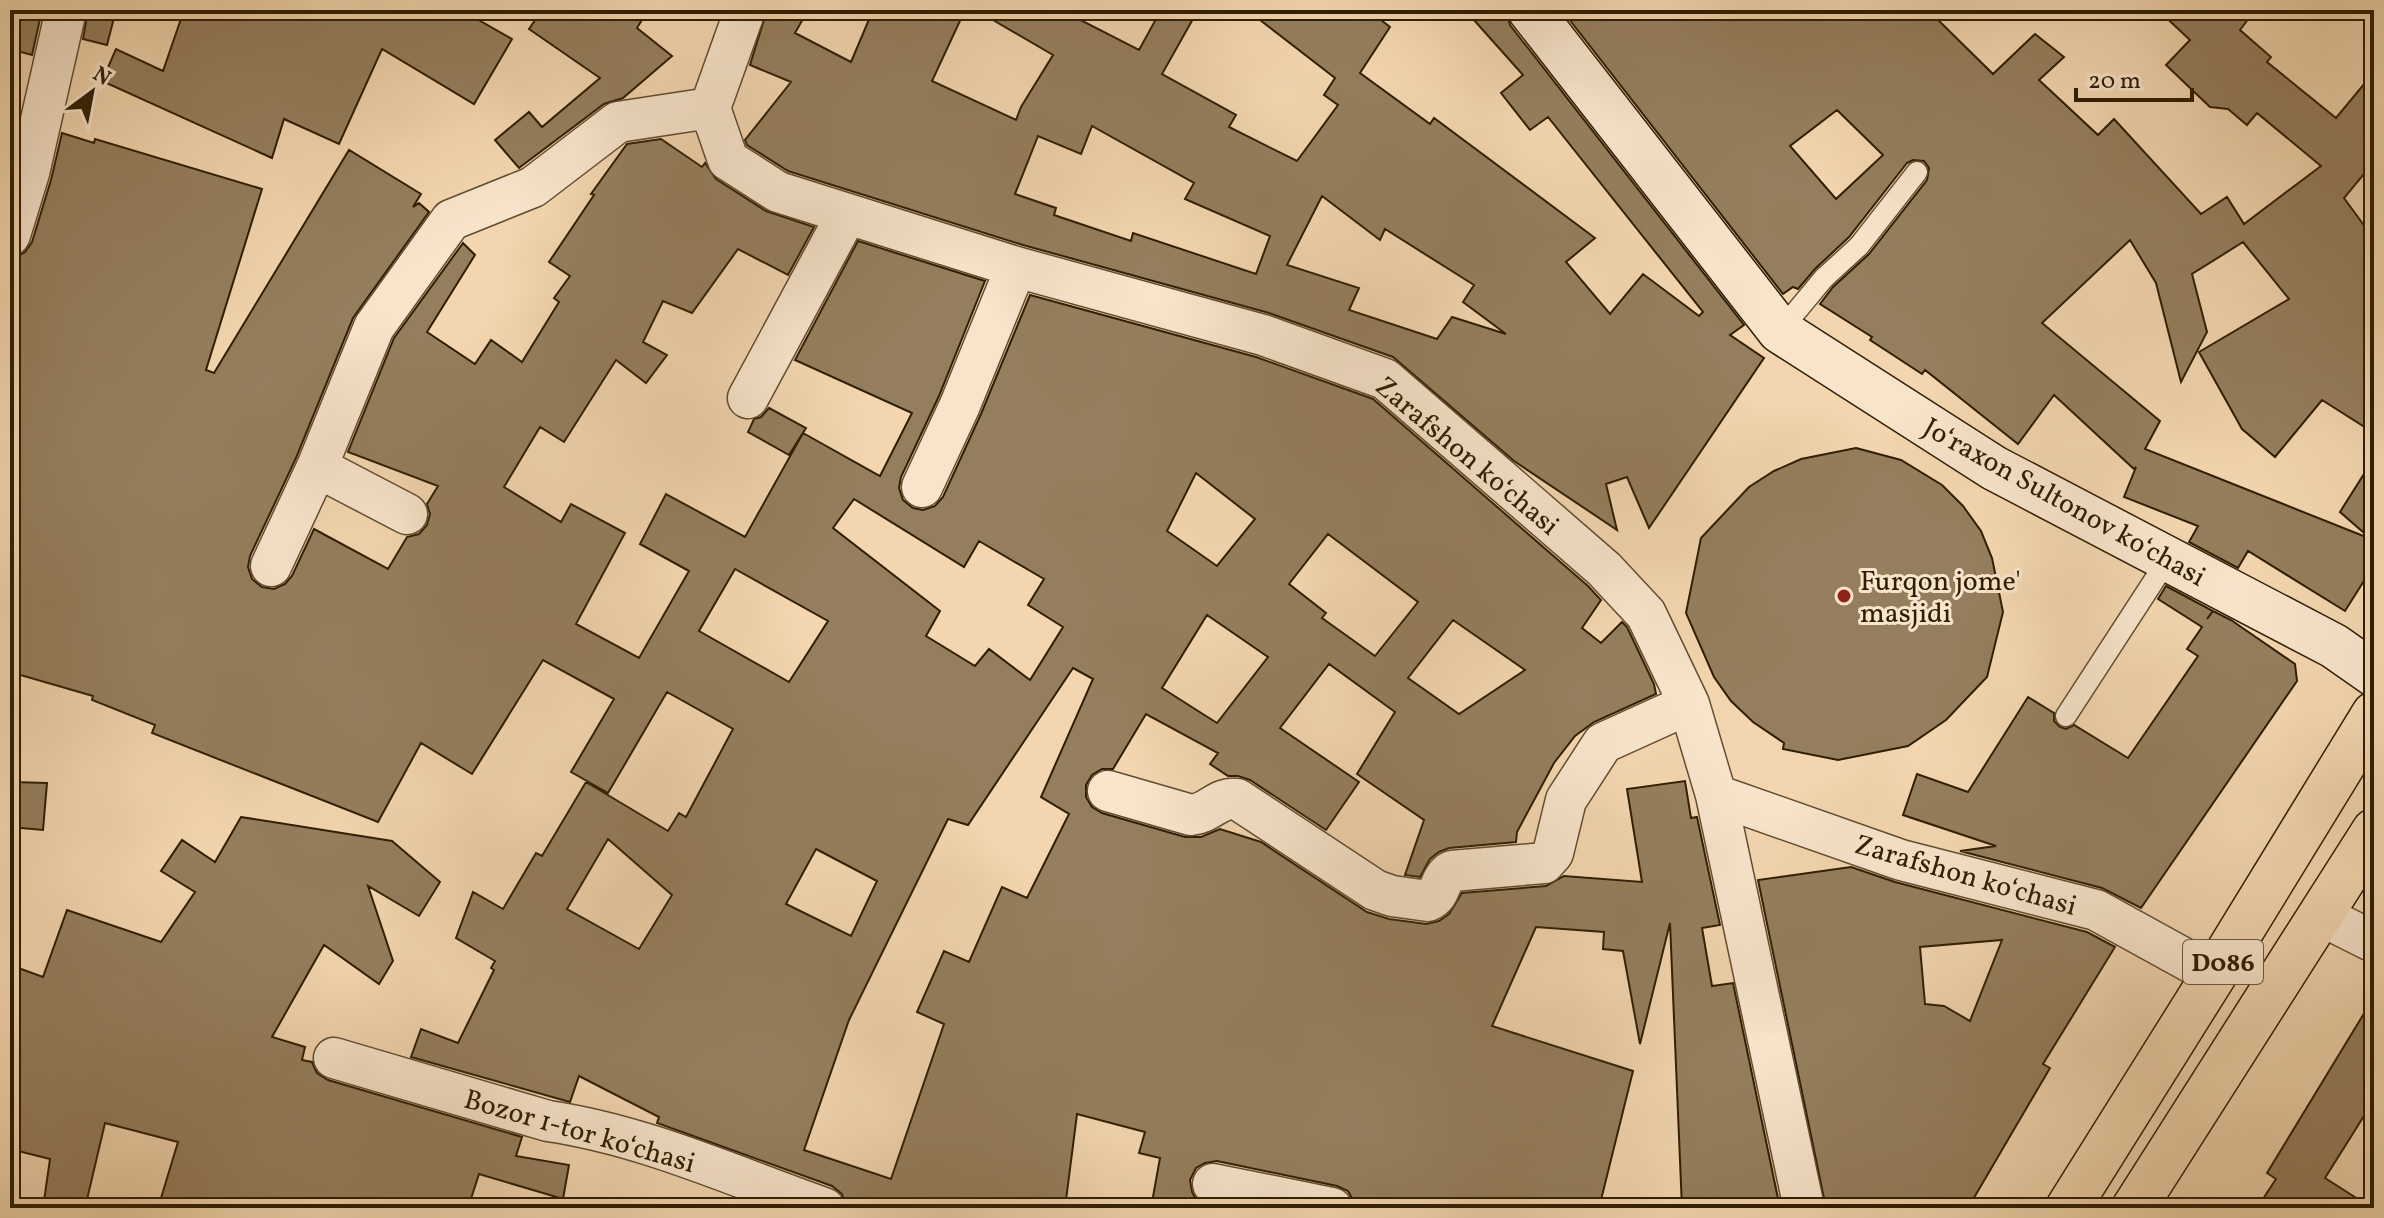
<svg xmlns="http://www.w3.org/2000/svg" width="2384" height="1218" font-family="Vollkorn,serif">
<rect width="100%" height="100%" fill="#f3d6af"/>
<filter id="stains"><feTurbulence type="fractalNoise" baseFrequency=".0025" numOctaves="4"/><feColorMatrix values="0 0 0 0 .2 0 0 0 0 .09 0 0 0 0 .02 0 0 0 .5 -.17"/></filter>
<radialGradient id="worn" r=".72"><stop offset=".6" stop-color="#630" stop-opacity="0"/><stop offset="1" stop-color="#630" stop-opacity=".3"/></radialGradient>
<path fill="#957e5d" stroke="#2f1e04" stroke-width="2" fill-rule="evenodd" d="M10,10h32l-10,45 -22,-6z
M88,10h28l-9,35 -24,-6z
M184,10h277l51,29 -38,65 -92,-55 -43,95 -55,-25 -12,39 -170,-77 14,-32 47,22z
M542,10h106l-11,18 35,28 -49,42 -19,6 -85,64 -24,-28 34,-28 13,15 58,-49 -71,-49z
M767,10h41l-13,23 56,29 22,-52h92l-33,71 84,39 5,-13 32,-52 -77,-45h85l78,40 22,-40h37l-36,64 74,41 -7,12 68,34 41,-56 -14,-10 11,-17 -88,-68h121l22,17 -30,46 70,51 4,-6 161,120 -29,24 44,52 33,-40 56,42 4,-4 -155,-195 -18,13 -29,-37 22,-18 -58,-65h41l4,15 234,300 -14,10 34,23 -115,170 -22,-51 -21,7 11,46 -103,-69 -121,-104 -124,-44 -246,-68 -235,-74 -41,-26 -2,-5 46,-58 -41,-17zM1092,126l102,57 -9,16 85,37 -14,38 -123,-41 -2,8 -77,-26 2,-7 -41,-14 23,-58 43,18zM1322,196l58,44 5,-11 89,56 -11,17 43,32 -54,-17 -15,22 -88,-29 10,-22 -72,-23z
M1562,10h366l65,64 42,-40 29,23 -25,23 59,55 16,-16 87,95 26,-17 17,27 77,-58 -64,-53 -10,12 -19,-16 -18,-2 -44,-42 24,-25 -32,-30h97l-15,20 31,27 -4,5 69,56 38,-46v90l-30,36 30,41v194l-52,-33 -47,57 -33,-28 -43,-77 90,-53 -46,-57 -51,32 15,58 -26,50 -25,-99 -26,-43 -88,83 118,98 -15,28 226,90 -31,-27 34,-54v107l-29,46 -97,-60 -10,17 -49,-26 9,-16 -74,-29 12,-30 -2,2 -80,-74 -36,49 -93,-74 -3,4 -52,-34 2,-3 -52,-33 13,-17 36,-33 58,-74 2,-12 -5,-7 -11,-1 -6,3 -58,74 -34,32 -17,20 -5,-2 -10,7zM1837,110l46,45 -47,44 -46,-53z
M10,118l8,2 -8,33z
M62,133l32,10 1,-4 167,50 -56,181 8,3 135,-223 72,44 -8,13 6,-4 10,9 -76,106 -57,140 -46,98 -2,11 4,12 10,8 12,2 11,-5 7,-8 22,-47 74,40 19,-32 12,-3 8,-9 3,-11 -3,-10 11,-18 -90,-34 46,-114 69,-95 12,12 -48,77 48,32 16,-24 31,22 37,-60 -5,-4 16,-22 -21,-14 45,-67 -3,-1 36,-50 34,-5 41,28 3,-4 11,16 50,32 48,16 -26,48 -50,-26 -46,64 -29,-12 -20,41 24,13 -21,28 -30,-23 -52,82 -24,-15 -36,60 57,35 10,-18 54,29 -49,91 63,34 50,-87 -49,-27 26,-50 79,43 58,-104 77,43 32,-63 -117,-53 63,-119 127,40 -46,115 -38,81 -2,11 4,12 10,8 10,2 12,-4 8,-9 38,-83 49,-119 226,62 117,42 215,187 13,14 -19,28 19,15 21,-21 5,5 27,57 2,10 -62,28 -19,14 -21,27 -37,69 -1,10 -67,6 -10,4 -9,7 -10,18 -15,-2 19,-55 -67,-46 38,-62 -66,-48 -49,64 79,54 -33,48 -76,-50 -12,-4h-10l-18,-12 8,-11 -72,-39 -33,55h-11l-10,6 -6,10v12l6,10 10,6 83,24h16l19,-8 41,13 106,70 22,7 37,5 13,-3 10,-7 13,-21 84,-7 18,-10 78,6 -15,-93 58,-8 6,37 6,-1 23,108 -18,3 10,58 21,-3 47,225h-98l-12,-285 -30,121 -17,-93 -20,-2 1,-17 -68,-5 -44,99 141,45 -34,137h-245l-1,-8 -5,-9 -11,-5 -120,-25 -12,2 -9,5 -6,12 2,12 5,9 19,7h-65l9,-50 -21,-5 6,-21 -68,-18 -12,94h-219l-4,-14 -10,-8 -175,-63 2,-6 -80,-41 -9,26 -159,-45 10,-28 37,14 36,-73 -3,-2 4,-7 -39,-23 17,-46 30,17 33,-56 6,3 44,-74 82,49 11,-18 7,4 47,-88 -66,-37 -59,101 -37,-21 43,-73 -71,-39 -71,114 -51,-31 -43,79 -226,-89 3,-8 -63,-25 1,-4 -83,-24v-415h6l9,-5 7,-10 19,-62zM1196,473l59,46 -38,47 -50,-35zM854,499l110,68 15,-26 65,38 -16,26 35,22 -33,53 -41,-31 -14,17 -49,-30 14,-25 -107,-83zM1328,534l90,68 -43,54 -53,-38 4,-5 -37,-29zM735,569l93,52 -39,61 -90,-51zM1207,615l61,42 -51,66 -55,-35zM1453,620l72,50 -66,44 -51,-36zM1073,668l20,11 -52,118 28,17 -42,84 -25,-11 -33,75 -25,-11 -27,61 27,12 -53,155 -87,-29 45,-130 99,-201 20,6zM608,839l64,56 -33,54 -72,-40zM816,849l61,32 -26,55 -65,-32z
M769,408l37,20 -17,27 -41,-23 6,-13 7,-2z
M1856,448l45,12 41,25 21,21 18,25 11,27 11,54 -16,65 -41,43 -38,26 -70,14 -55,-11 1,-6 -31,-21 -22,-21 -17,-24 -28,-64 15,-75 48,-51 25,-16 27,-12z
M2166,586l47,25 -6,8 6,-8 18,9 64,44 2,17 -156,227 -39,-20 -142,-37 36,-5 -93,-31 14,-41 51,18 60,-95 26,16v8l6,6 6,2 8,-4 54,33 70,-102 -11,-7 15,-22 -44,-28z
M10,782l37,1 -4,47 -33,-3z
M241,817l151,24 48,41 -21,34 -51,-30 25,75 -14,23 -55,-39 -52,92 33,10 -3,13 10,2 5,11 11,7 194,57 -6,19 53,9 -6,34 -84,-25 -11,34h-310l20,-66 -73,-19 -20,85h-42l7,-49 -40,-10v-184l33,12 24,-67 94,32 34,-50 -34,-21 21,-31 33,22z
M1851,867l44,15 192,50 28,15 -72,117 7,4 -82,140h-142l-68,-328zM2002,940l-32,81 -26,-15 -19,-2 -5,-57z
M2374,997v103l-49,78 47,30h-115l19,-29 -9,-6z"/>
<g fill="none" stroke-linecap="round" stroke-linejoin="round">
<g stroke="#604c2f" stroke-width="23">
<path id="lane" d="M1780,331l44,-53 35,-32 58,-74
M2066,716l102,-157"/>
</g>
<g stroke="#604c2f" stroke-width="43">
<path id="street" d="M745,10l-35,98 18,52 50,32 238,75 247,68 122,44 219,190 42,45 43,90 27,91 185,65 195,50 118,65
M10,235l19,-62 37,-163
M748,398l99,-184
M922,487l38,-82 56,-138
M407,514l-90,-47 57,-140 77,-107 82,-33 85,-65 92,-14
M271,566l46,-99
M1108,791l83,24c18,-1 28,-19 46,-16l138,91 17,6 36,5c15,-6 10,-23 24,-30l92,-8 9,-10 13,-53 37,-57 86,-39
M1716,795l88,413
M2320,915l54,27
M334,1058l214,63c96,14 185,55 276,87
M1213,1184l119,24"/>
</g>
<g stroke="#2f1e04" stroke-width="47">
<path id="secondary" d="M1530,10l250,321 214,137 340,178 40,28"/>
</g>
<g stroke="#2f1e04" stroke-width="47">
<path id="primary" d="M2068,1208l146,-233 160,-261
M2134,1208l240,-377"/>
</g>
<use href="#lane" stroke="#f7e4cb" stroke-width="20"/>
<use href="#street" stroke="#f7e4cb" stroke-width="40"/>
<use href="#secondary" stroke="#f7e4cb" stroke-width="44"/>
<use href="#primary" stroke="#f3d6af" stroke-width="44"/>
</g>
<circle fill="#8f2418" stroke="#f7e4cb" stroke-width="3" cx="1844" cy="596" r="8"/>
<g text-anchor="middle" stroke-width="6" stroke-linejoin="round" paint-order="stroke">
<rect fill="#f7e4cb" stroke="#6b5940" stroke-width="2" x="2183" y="940" width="80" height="44" rx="6"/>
<g font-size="26" font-weight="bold" fill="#2f1e04">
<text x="2223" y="971">D086</text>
</g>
<g font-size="28" fill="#2f1e04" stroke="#f7e4cb">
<text transform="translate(1468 455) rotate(40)" y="10">Zarafshon koʻchasi</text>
<text transform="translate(2065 501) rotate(29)" y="10">Joʻraxon Sultonov koʻchasi</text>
<text transform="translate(1966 874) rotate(16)" y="10">Zarafshon koʻchasi</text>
<text transform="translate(580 1130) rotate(16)" y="10">Bozor 1-tor koʻchasi</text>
</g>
<g font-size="28" fill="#2f1e04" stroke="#f7e4cb" text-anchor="start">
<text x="1860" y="590">Furqon jome'<tspan x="1860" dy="32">masjidi</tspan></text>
</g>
</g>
<rect width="2384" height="1218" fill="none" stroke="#f3d6af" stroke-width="40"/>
<rect x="12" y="12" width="2360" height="1194" fill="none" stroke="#2f1e04" stroke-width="4"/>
<rect x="20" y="20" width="2344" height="1178" fill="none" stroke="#2f1e04" stroke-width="2"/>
<g transform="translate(92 92) rotate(32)" stroke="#f7e4cb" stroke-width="6" paint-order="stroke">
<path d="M0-6L14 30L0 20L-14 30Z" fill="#2f1e04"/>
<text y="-12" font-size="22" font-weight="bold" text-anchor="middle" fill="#2f1e04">N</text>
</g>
<path d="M2076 88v12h116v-12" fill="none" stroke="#2f1e04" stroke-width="4"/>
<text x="2088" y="88" font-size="24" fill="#2f1e04" stroke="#f7e4cb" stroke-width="6" paint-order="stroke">20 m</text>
<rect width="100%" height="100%" filter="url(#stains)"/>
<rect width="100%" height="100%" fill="url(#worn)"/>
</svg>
